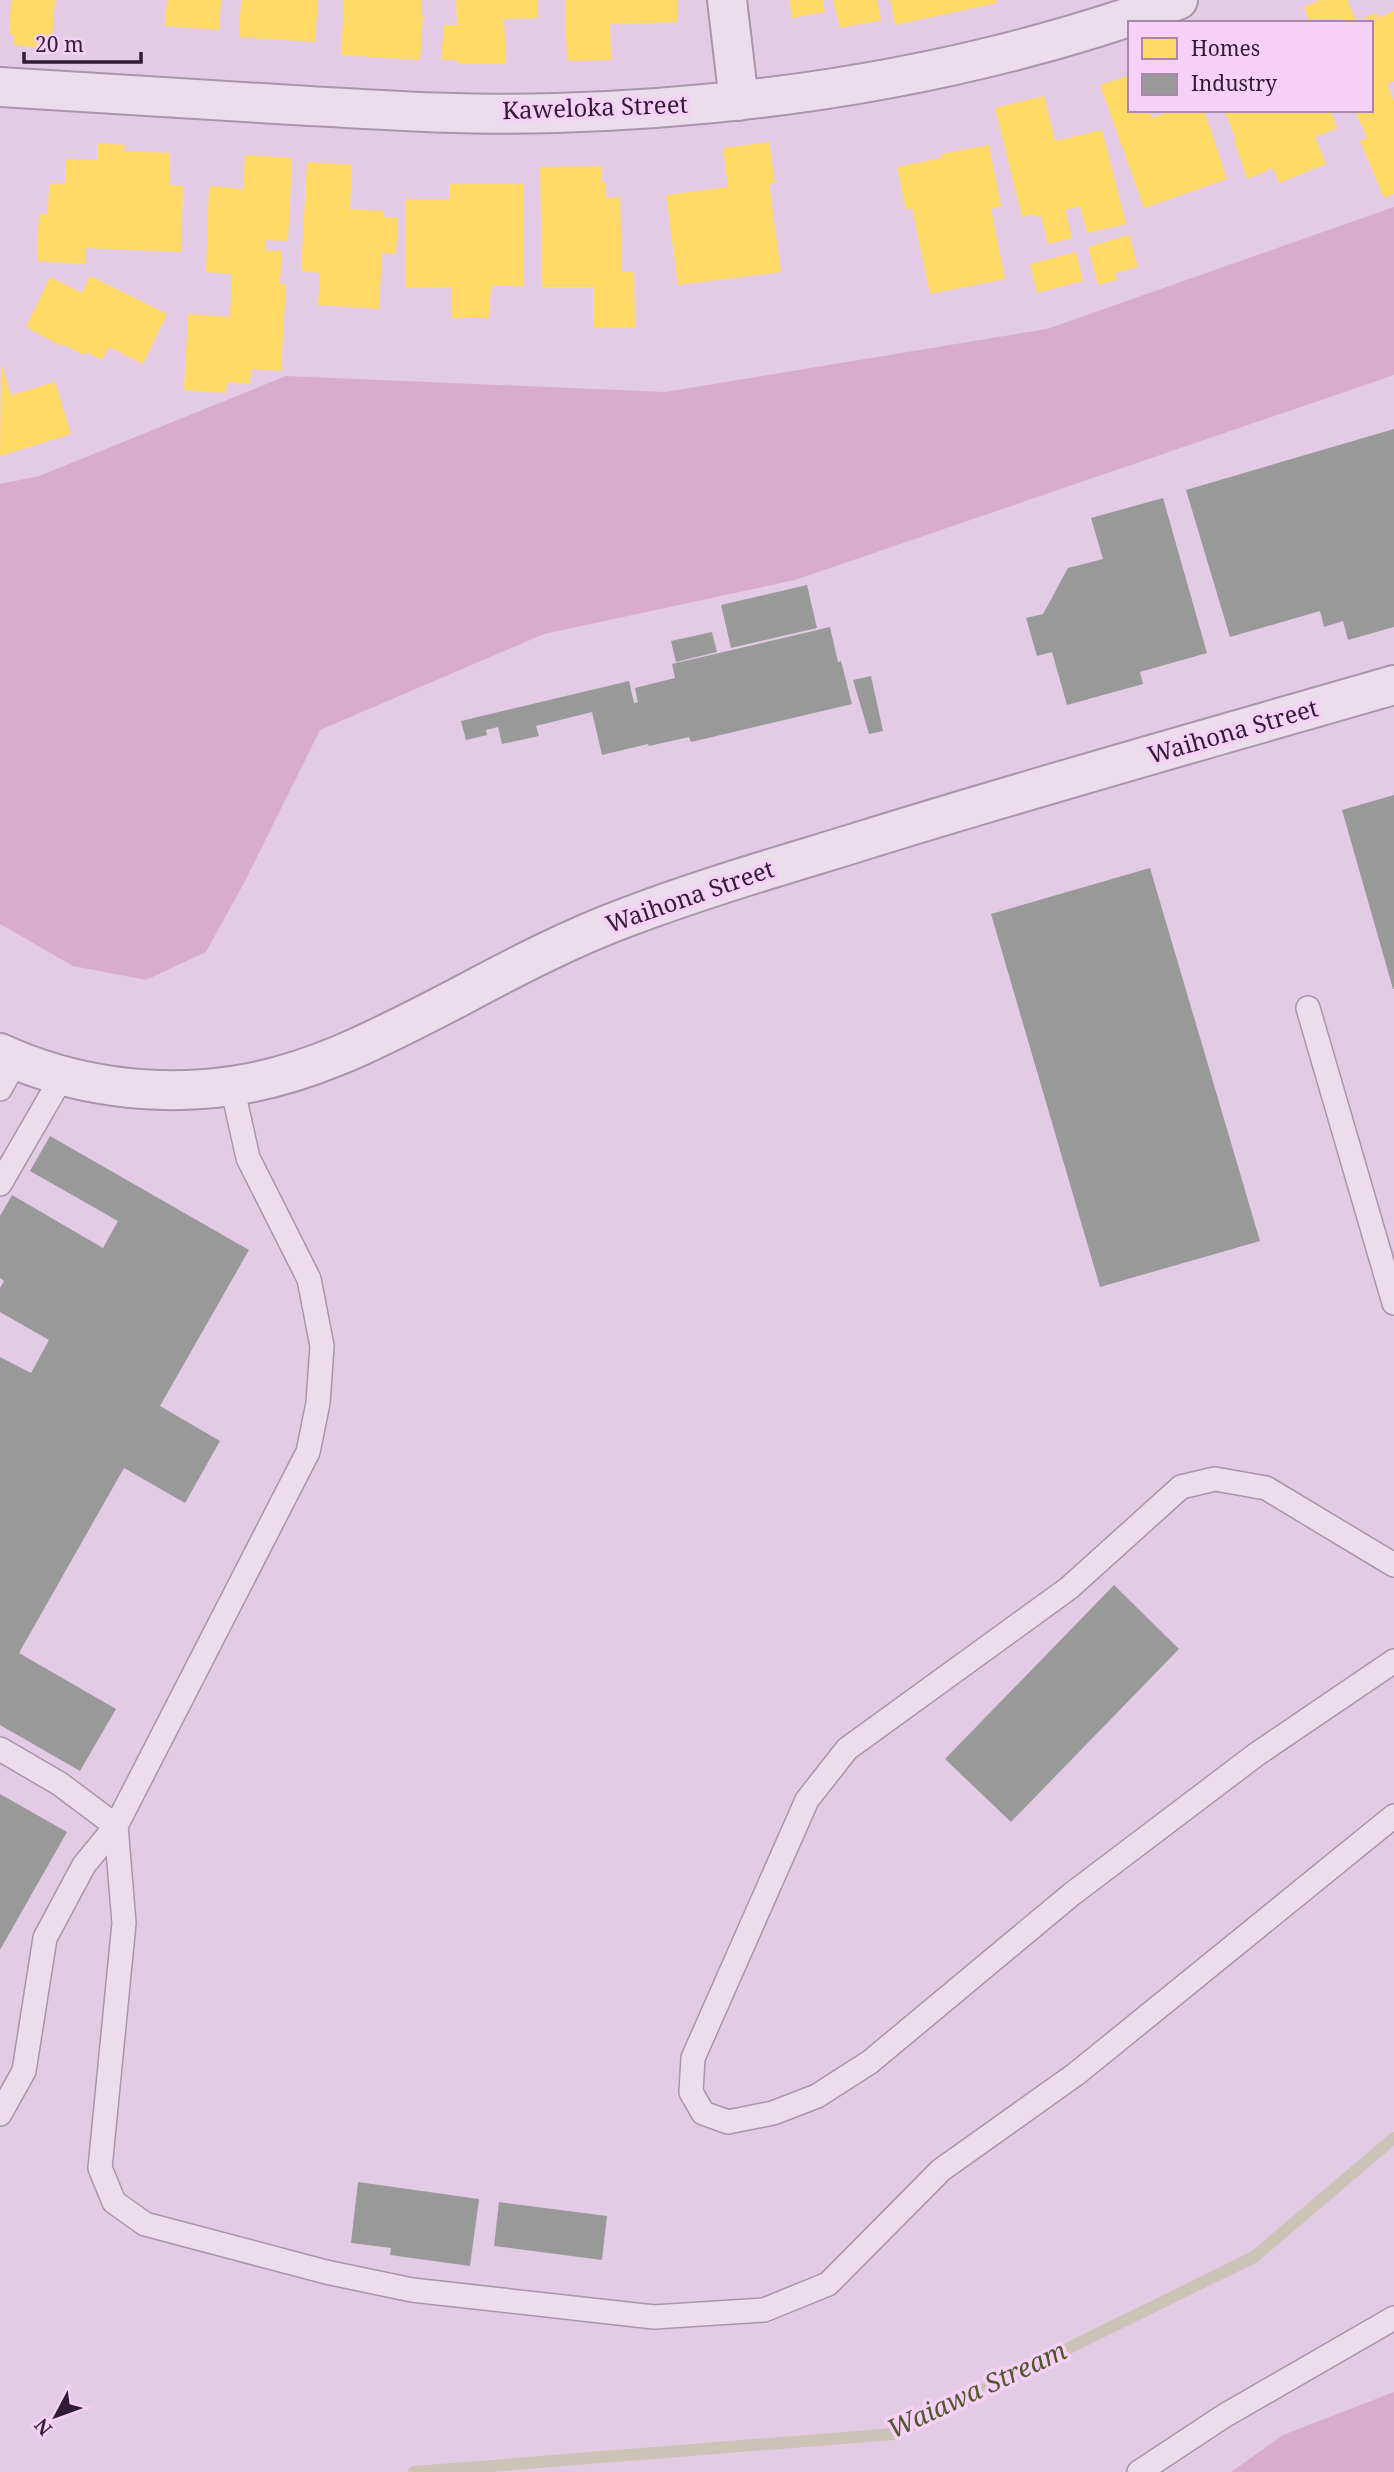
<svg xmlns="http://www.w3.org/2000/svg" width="1394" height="2472" font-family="'Noto Serif',serif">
<rect width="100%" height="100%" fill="#e4cbe5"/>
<path fill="#d8accc" d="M1394,207v168l-599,205 -251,54 -224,96 -75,151 -39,71 -60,28 -73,-14 -73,-42v-440l39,-8 247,-100 379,16 382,-63z
M1394,2392v80h-163l52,-37z"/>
<path fill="#ffd966" d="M11,0h44l-3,38 -4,-1 -1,11 -34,-3 1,-11h-5z
M167,0h54l-2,30 -54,-4z
M241,0h77l-3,42 -76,-5z
M344,0h77v15l2,1 -3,44 -79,-5z
M456,0h81v18l-33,1 2,45h-48v-4h-17l3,-35h13z
M565,0h112l1,22 -68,2 1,36 -44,1z
M789,0h34l2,12 -33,6z
M833,0h44l4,20 -41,8z
M890,0h106l1,3 -102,22z
M1320,0h27l9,21 20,-8 2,5 16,-7v70l-7,3 7,17v93l-10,4 -24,-57 7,-3 -12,-28h16v-87h-61l-6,-16z
M1130,75v35h19l3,8 16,-6 -1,-2h37l23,69 -83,29 -44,-123z
M1044,96l11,45 47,-11 24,94 -39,9 -7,-27 -15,4 7,28 -24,6 -7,-28 -6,1 -1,-3 -12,3 -27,-109z
M1224,110h106l7,18 -22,9 11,27 -47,19 -6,-15 -26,11 -13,-39 2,-1z
M769,142l6,41h-6l12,89 -103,13 -12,-90 62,-8 -5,-39z
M98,143l27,2 -1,6 46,2 -1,32 14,1 -2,66 -95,-4 -1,16 -48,-3 2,-47h9l1,-31h16l1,-24 31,1z
M989,145l12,61 -10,3 14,70 -75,15 -18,-86 -6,2 -9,-43 45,-9 -1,-4z
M245,155l47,3 -4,83 -22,-1 -1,10 17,1 -2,33h6l-5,87 -30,-2 -1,15 -23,-2 -1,11 -42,-3 4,-76 42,3 2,-43 -26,-2 3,-86 34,3z
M307,162l45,3 -2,44 34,2v6l14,1 -2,36 -14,-1 -3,56 -61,-4 2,-32 -19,-2z
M602,166v16h4v16l14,-1 2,75h12l1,56h-41l-1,-41h-51l-2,-120z
M449,184h74l1,102h-33l-2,32h-37v-31l-46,1 -1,-89h44z
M1129,235l9,32 -23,6 2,7 -19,5 -10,-38z
M1076,252l7,29 -46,12 -7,-29z
M90,276l77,38 -24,50 -34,-17 -7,13 -16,-8 -2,3 -22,-11 -1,2 -35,-19 24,-50 32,16z
M1,362l10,33 44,-13 16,52 -71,22z"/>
<path fill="#999" d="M1394,429v198l-46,13 -5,-19 -19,6 -4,-16 -90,26 -44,-147z
M1163,498l44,155 -67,19 3,12 -76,21 -15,-53 -15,4 -11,-38 17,-4 25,-46 35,-9 -12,-41z
M807,585l10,43 -86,20 -10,-43z
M830,627l8,35 3,-1 11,43 -161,38 -2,-5 -40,9 -1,-2 -46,11 -10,-43 -56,14 3,10 -37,8 -4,-17 -12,3 1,5 -21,5 -5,-19 168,-40 5,22 4,-1 -3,-14 40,-10 -3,-14z
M712,632l5,20 -41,10 -5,-21z
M871,676l12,55 -14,3 -16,-54z
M1394,795v194h-1l-51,-179z
M1150,868l110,373 -160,46 -109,-373z
M50,1136l199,114 -89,156 60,35 -35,62 -61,-35 -105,185 97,56 -36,62 -80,-46v-368l31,16 18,-33 -49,-28v-24l4,-7 -4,-3v-62l12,-21 91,53 15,-27 -88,-50z
M1114,1585l65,64 -168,173 -66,-63z
M0,1794l67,38 -67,118z
M358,2182l121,17 -9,67 -80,-11 1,-7 -40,-5z
M499,2202l108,14 -5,44 -108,-14z"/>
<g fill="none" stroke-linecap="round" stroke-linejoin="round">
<path stroke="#ccc3b7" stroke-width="12" d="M414,2472l480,-38 360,-177 140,-119"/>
<g stroke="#a895aa" stroke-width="26">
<path id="service" d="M1308,1008l86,295
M232,1086l16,72 61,121 13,67 -4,57 -10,49 -192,374 8,97 -24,245 14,34 31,22 181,48 86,18 242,27 110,-7 64,-26 113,-114 135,-96 318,-258
M0,1089l16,-28
M0,1184l63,-109
M1394,1565l-128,-77 -51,-9 -34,8 -112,101 -222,161 -40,51 -114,258 -2,34 12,21 25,9 45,-9 44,-17 53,-34 202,-168 185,-140 137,-93
M0,1749l60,35 56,42 -32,39 -39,73 -21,133 -24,43
M1139,2472l85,-56 170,-98"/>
</g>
<g stroke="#a895aa" stroke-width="42">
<path id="minor" d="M727,0l12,101
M0,87c98,6 195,12 293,18 87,5 176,11 263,8 212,-6 423,-40 622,-113"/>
</g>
<g stroke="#a895aa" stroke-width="42">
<path id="tertiary" d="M0,1053c71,33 154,44 231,33 81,-11 154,-51 226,-88 56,-30 113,-60 173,-82 74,-28 150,-50 225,-73 179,-56 359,-106 539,-158"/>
</g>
<use href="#service" stroke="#ecddec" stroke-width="23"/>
<use href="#minor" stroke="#ecddec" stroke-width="38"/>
<use href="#tertiary" stroke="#ecddec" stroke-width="38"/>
</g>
<g text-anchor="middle" stroke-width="7" stroke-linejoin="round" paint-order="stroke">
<g font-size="24" fill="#311c38" stroke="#f6d0f7">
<text transform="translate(595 108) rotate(-2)" y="8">Kaweloka Street</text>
<text transform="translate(1233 732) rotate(-16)" y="8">Waihona Street</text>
<text transform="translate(690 897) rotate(-19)" y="8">Waihona Street</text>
</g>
<g font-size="26" font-style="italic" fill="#50592b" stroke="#f6d0f7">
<text transform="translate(977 2390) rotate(-25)" y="9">Waiawa Stream</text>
</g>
</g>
<rect x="1128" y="21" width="245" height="91" fill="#f6d0f7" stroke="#a788ab" stroke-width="2"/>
<rect x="1142" y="38" width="35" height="21" fill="#ffd966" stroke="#a788ab" stroke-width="2"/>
<text x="1191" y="56" font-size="21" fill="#311c38">Homes</text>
<rect x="1142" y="74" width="35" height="21" fill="#999999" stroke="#a788ab" stroke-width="2"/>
<text x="1191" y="91" font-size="21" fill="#311c38">Industry</text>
<g transform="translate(56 2416) rotate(229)" stroke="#f6d0f7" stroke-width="5" paint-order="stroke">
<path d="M0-5L12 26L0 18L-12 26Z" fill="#311c38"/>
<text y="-10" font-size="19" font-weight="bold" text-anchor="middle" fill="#311c38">N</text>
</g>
<path d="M24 52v10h117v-10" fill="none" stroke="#311c38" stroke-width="3.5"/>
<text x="35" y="52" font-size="21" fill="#311c38" stroke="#f6d0f7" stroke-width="5" paint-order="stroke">20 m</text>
</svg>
